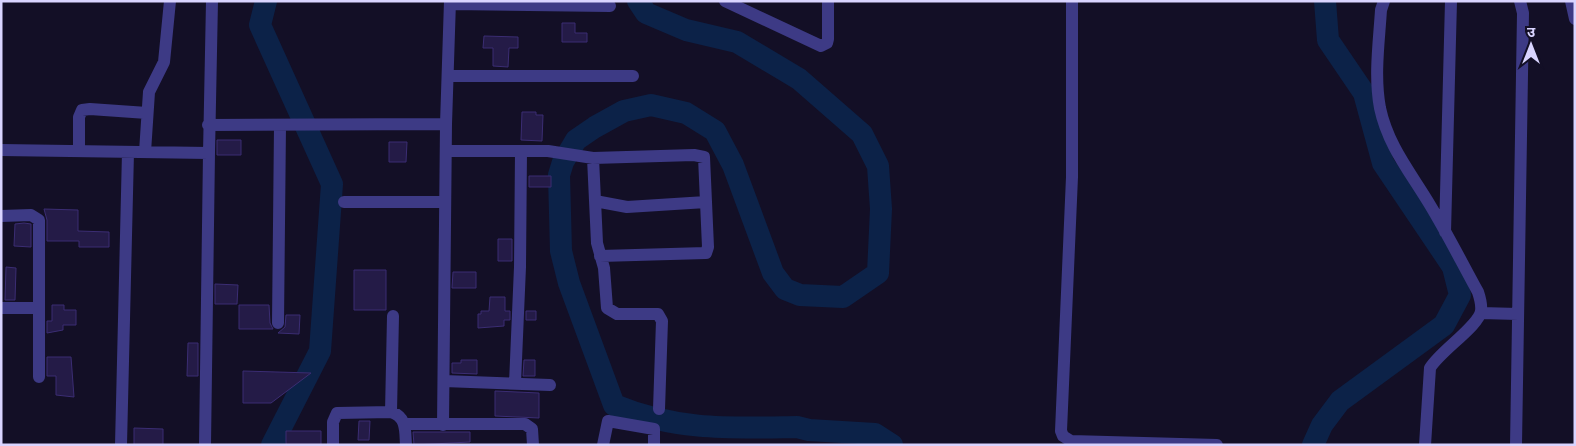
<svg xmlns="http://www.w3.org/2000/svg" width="1576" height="446" font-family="'PT Sans Narrow','Noto Sans Devanagari',sans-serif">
<rect width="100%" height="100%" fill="#130f26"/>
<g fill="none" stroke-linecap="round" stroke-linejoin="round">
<path stroke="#0c2248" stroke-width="22" d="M266,1l-6,24 72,159 -12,167 -48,94
M638,1l8,12 40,17 51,12 62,37 63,55 16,32 3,43 -3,64 -35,24 -43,-2 -15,-6 -12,-16 -40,-108 -18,-34 -29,-18 -35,-8 -27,6 -29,16 -19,13 -13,22 -4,13 2,76 8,32 45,122c62,26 118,23 183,22l12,3 66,4 17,11
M1313,445l9,-20 18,-24 104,-76 16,-30 -7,-28 -70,-104 -19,-70 -36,-53 -3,-39"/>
</g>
<path fill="#241b47" stroke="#3b2d73" d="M562,23h13v10h12v9h-25z
M484,36l34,1v11h-9l-1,19 -15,-1v-18h-10z
M522,112h14v3h7l-1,26 -21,-1z
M217,140h24v15h-24z
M389,142h18l-1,20h-17z
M529,176h22v11h-22z
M44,209l34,1v21l31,1v15h-30v-6h-32v-21z
M24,223l7,1v23l-17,-1 1,-22z
M498,239h14v22h-14z
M6,267l10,1 -1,32h-10z
M354,270h32v40h-32z
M453,272h23v16h-24z
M215,284l23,1 -1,19h-22z
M490,297h15v14h5v9h-6v6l-26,2v-14h3v-3h8z
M52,305h12v5h12v15h-13v5l-16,3v-12h5z
M239,305h30l1,18 3,6h-34z
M526,311h10v9h-10z
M286,315h14l-1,19 -21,-1 7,-6z
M188,343h10v33h-11z
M47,357h24l3,40 -18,-2v-19h-9z
M461,360h16v14l-25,-1v-10h9z
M524,360h11v16h-12z
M243,371l68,2 -40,30h-28z
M495,391l44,2v25l-44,-2z
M359,421h11l-1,19h-11z
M134,428l29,1v16h-29z
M286,431h35v14h-35z
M413,432h57v10l-56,3z"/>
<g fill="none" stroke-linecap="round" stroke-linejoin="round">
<path stroke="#3d3a85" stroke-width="12" d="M725,1l96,45 6,-3 1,-4v-38
M1072,1v176l-11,254 2,5 8,5 146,4
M1384,1l-3,9c-2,32 -7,66 -1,98 8,38 31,65 50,97 17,28 32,58 48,87 2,6 4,12 3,19 -2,15 -41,40 -51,57l-5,77
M1571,1l4,18
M450,4l160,2
M448,76h185
M208,125l238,-1
M1,150l208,3 3,-152
M79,151v-34l3,-7 8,-1 57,4
M446,151h102l45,7 101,-3 10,2 4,90 -2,6 -106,3
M145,152l4,-60 15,-30 6,-61
M593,158l4,85 7,25 3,40 10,6h41l4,7 -3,88
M595,201l32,6 79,-5
M344,202h101
M1,216l30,-1 8,5v157
M1445,232l6,-231
M1,308h38
M1481,313l37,1
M393,316l-2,96c16,5 14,19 15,33
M278,323l2,-198
M444,381l106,4
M515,383l5,-116 1,-116
M405,424h120l7,5 1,16
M443,425l3,-301 4,-123
M121,445l7,-293
M205,445l4,-292
M333,445v-23l4,-9 54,-1
M603,445l5,-24 46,8v16
M1516,445l7,-432 -3,-12"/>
</g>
<rect width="1576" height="446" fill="none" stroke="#d9d4ff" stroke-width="5"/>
<g transform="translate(1531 45)" stroke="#130f26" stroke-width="4" paint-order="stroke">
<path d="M0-4L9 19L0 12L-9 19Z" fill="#d9d4ff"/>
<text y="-8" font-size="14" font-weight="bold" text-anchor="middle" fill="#d9d4ff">उ</text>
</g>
</svg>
